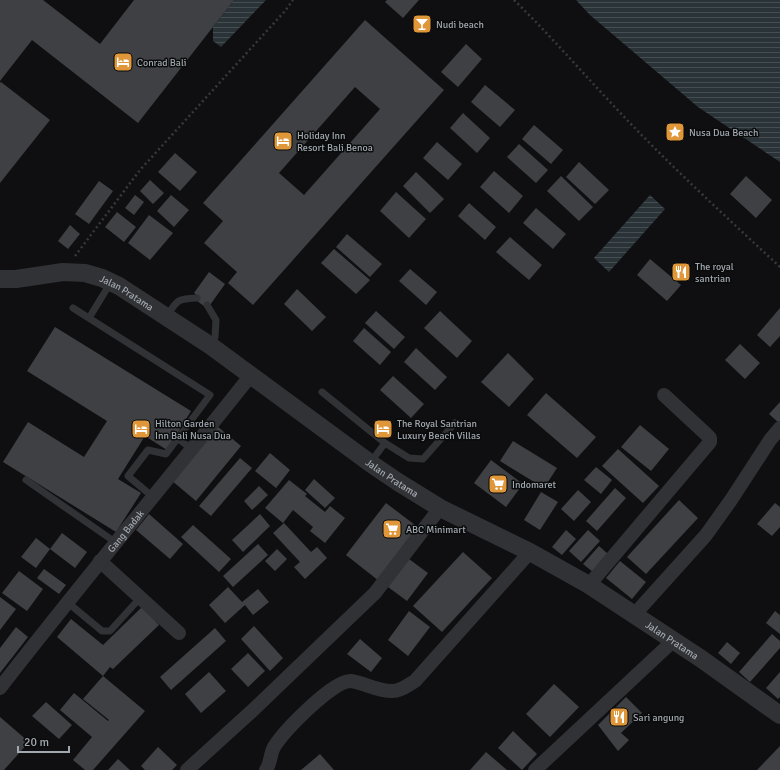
<svg xmlns="http://www.w3.org/2000/svg" width="780" height="770" font-family="Signika,sans-serif">
<defs>
<pattern id="water-rules" width="6" height="5" patternUnits="userSpaceOnUse"><rect width="6" height="5" fill="#2a3338"/><path d="M0 2.5h6" fill="none" stroke="#464e52"/></pattern>
</defs>
<rect width="100%" height="100%" fill="#0f0f11"/>
<path fill="url(#water-rules)" d="M234,0h32l-45,47 -8,-6v-14z
M576,0h204v162l-82,-55 -108,-92z
M650,195l15,14 -56,63 -15,-14z"/>
<path fill="#3e4043" fill-rule="evenodd" d="M0,0h43l57,44 34,-44h100l-96,123 -106,-83 -32,41z
M387,0h32l-16,18 -18,-16z
M365,20l79,70 -191,215 -25,-22 9,-11 -33,-29 19,-22 -20,-18zM355,87l25,22 -76,86 -25,-22z
M466,44l16,15 -24,28 -17,-15z
M1,82l49,38 -50,63v-100z
M485,85l30,25 -15,17 -29,-25z
M463,113l27,25 -13,15 -27,-25z
M534,125l29,25 -12,14 -29,-25z
M437,142l25,22 -14,16 -25,-22z
M519,144l29,26 -12,13 -29,-26z
M175,153l22,19 -17,19 -22,-19z
M579,162l30,28 -14,14 -29,-27z
M494,171l29,25 -14,17 -29,-26z
M416,172l28,27 -14,14 -27,-27z
M561,176l32,31 -14,14 -32,-30z
M746,176l26,24 -16,18 -26,-24z
M150,180l14,13 -11,11 -13,-13z
M99,181l14,10 -24,33 -14,-10z
M396,192l30,27 -17,19 -29,-27z
M135,195l9,7 -10,13 -9,-7z
M171,195l18,15 -15,17 -17,-16z
M469,203l27,24 -11,13 -27,-24z
M536,208l30,26 -13,15 -30,-26z
M117,212l19,15 -12,15 -19,-15z
M149,215l24,18 -23,27 -22,-17z
M70,225l10,9 -12,15 -10,-8z
M347,234l35,30 -12,13 -34,-30z
M510,237l32,28 -13,15 -33,-28z
M334,249l36,31 -14,14 -35,-31z
M650,259l31,26 -14,16 -30,-26z
M410,269l27,23 -11,13 -27,-24z
M209,272l16,12 -15,21 -5,2 -9,-7 3,-3 -5,-4z
M297,289l29,28 -14,14 -28,-27z
M780,308v28l-10,11 -13,-12z
M376,311l29,26 -11,12 -29,-26z
M440,311l32,30 -15,17 -33,-30z
M55,327l136,84 -24,39 -22,-14 -27,43 23,14 -25,39 -113,-70 25,-40 56,35 23,-36 -80,-50z
M364,328l27,24 -11,13 -27,-24z
M740,344l20,19 -15,16 -20,-19z
M416,348l31,29 -12,13 -31,-28z
M508,353l26,26 -25,28 -28,-25z
M393,376l31,28 -13,14 -31,-28z
M546,393l50,44 -19,21 -50,-43z
M780,402v19l-1,2 -10,-9z
M640,425l29,24 -18,22 -30,-24z
M217,426l24,20 -45,55 -25,-21z
M513,441l44,27 -13,20 -44,-27z
M618,449l41,37 -16,17 -41,-37z
M270,453l20,17 -14,18 -21,-17z
M240,458l12,10 -41,48 -12,-10z
M491,460l32,24 -17,23 -32,-24z
M596,467l16,13 -11,14 -17,-14z
M314,479l21,19 -10,10 -20,-18z
M289,480l18,14 -2,2 20,16 5,-6 15,12 -20,25 -15,-12 3,-4 -20,-17 -10,13 -18,-15z
M259,486l9,9 -16,15 -8,-9z
M615,488l11,10 -29,33 -11,-10z
M578,490l13,12 -17,19 -13,-12z
M541,492l17,10 -18,28 -16,-10z
M679,500l19,18 -52,56 -19,-17z
M386,503l33,25 -40,53 -33,-26z
M775,503l5,4v20l-8,9 -15,-12z
M149,514l34,30 -13,15 -34,-29z
M260,514l10,12 -27,26 -11,-12z
M284,523l27,29 6,-5 10,11 -22,21 -11,-12 6,-5 -27,-29z
M193,525l38,34 -12,13 -38,-35z
M566,530l10,9 -14,16 -10,-8z
M588,530l12,11 -19,21 -12,-11z
M62,533l25,19 -12,16 -25,-19z
M36,538l14,11 -14,19 -15,-11z
M258,544l10,11 -35,32 -10,-11z
M599,546l9,8 -15,18 -10,-8z
M277,549l10,10 -12,12 -10,-10z
M463,552l29,26 -50,54 -29,-26z
M409,559l19,14 -21,28 -19,-14z
M620,561l26,21 -14,17 -26,-21z
M44,569l22,16 -7,9 -22,-16z
M19,571l24,18 -16,22 -25,-18z
M228,587l14,15 16,-13 11,13 -16,13 -8,-10 -20,18 -16,-18z
M0,597l16,12 -16,21z
M142,607l17,18 -46,44 -3,-2 -7,9 -46,-39 14,-18 32,26z
M409,611l21,16 -22,29 -20,-16z
M775,611l5,4v19l-14,-11z
M254,626l29,32 -13,13 -29,-32z
M16,627l12,10 -28,36v-25z
M215,628l11,13 -55,49 -11,-13z
M772,634l8,7v7l-30,34 -11,-10z
M360,639l22,19 -11,14 -24,-18z
M727,642l13,11 -9,11 -13,-11z
M248,653l17,18 -17,16 -17,-18z
M209,672l17,19 -25,22 -16,-19z
M780,672v25l-2,2 -12,-11z
M103,676l42,35 -52,59h-8l-12,-10 19,-23 -32,-27 14,-17 34,28 1,-1 -26,-21z
M554,684l25,23 -29,30 -24,-23z
M626,697l16,16 -21,20 8,7 -11,11 -20,-26z
M46,702l26,23 -13,14 -27,-23z
M0,717l29,25 -25,28h-4z
M513,731l24,23 -15,16 -24,-22z
M780,746v24h-23z
M158,747l19,18 -5,5h-27l-4,-4z
M486,752l21,18h-37z
M320,754l14,16h-33z
M118,759l12,11h-22z"/>
<g fill="none" stroke-linecap="round" stroke-linejoin="round">
<path stroke="#37393c" stroke-width="2.5" stroke-dasharray="2 3" stroke-linecap="butt" d="M514,0c34,33 65,69 98,104 53,57 111,110 168,163
M75,256l65,-86 145,-159 8,-11"/>
<path stroke="#313235" stroke-width="7" d="M207,305l9,15 -1,17 -4,8
M73,308l137,87 -44,59 -18,-4 -20,26 25,21
M166,317c12,-17 10,-18 31,-19
M89,318l22,-36
M322,392l63,51
M177,438l15,11
M370,463l15,-20 24,15 14,1 32,-36
M26,480l89,62
M67,602l35,29h8l30,-33"/>
<g stroke="#313235" stroke-width="14">
<path d="M100,561l79,72"/>
<path d="M589,585l121,-143v-4l-4,-4 -42,-39"/>
<path d="M634,615l72,-80 25,-35 39,-60 10,-12"/>
<path id="s1" d="M0,688c82,-106 168,-208 251,-313"/>
<path d="M187,770l65,-59 123,-118 65,-85"/>
<path d="M266,770c5,-7 4,-16 8,-23 10,-16 59,-67 77,-66 14,2 28,11 42,10 8,0 15,-6 22,-10l115,-129"/>
<path d="M535,770l138,-129"/>
</g>
<path stroke="#313235" stroke-width="18" id="s2" d="M0,279h16l47,-7 22,1 17,5 17,8 92,60 159,117 28,19 42,26 90,44 59,33 111,73 80,57"/>
</g>
<defs>
<g id="bar-square" transform="scale(1)"><rect x="-9" y="-9" width="18" height="18" rx="4" fill="#df9739" stroke="#0a0b0b"/><path d="M-6-5H6L.8 .8V4.5H3.5V6h-7V4.5H-.8V.8Z" fill="#fff"/></g>
<g id="hotel-square" transform="scale(1)"><rect x="-9" y="-9" width="18" height="18" rx="4" fill="#df9739" stroke="#0a0b0b"/><path d="M-6-4.5h1.5V1H6V5H4.5V3h-9V5H-6ZM-4 0a1.8 1.8 0 1 1 3.6 0ZM.5 0V-2.5h3Q6-2.5 6 0Z" fill="#fff"/></g>
<g id="sight-square" transform="scale(1)"><rect x="-9" y="-9" width="18" height="18" rx="4" fill="#df9739" stroke="#0a0b0b"/><path d="M0-6L1.8-2.2L6-1.7L2.9 1.2L3.7 5.4L0 3.3L-3.7 5.4L-2.9 1.2L-6-1.7L-1.8-2.2Z" fill="#fff"/></g>
<g id="restaurant-square" transform="scale(1)"><rect x="-9" y="-9" width="18" height="18" rx="4" fill="#df9739" stroke="#0a0b0b"/><path d="M-5-6h1v4h1v-4h1v4h1v-4h1v5L-1.5 .5V6h-2V.5L-5-1ZM5-6V6H3V1.5H1.5Q1.5-4 5-6Z" fill="#fff"/></g>
<g id="supermarket-square" transform="scale(1)"><rect x="-9" y="-9" width="18" height="18" rx="4" fill="#df9739" stroke="#0a0b0b"/><path d="M-6-5.5h2.5l.6 2H6L4.5 2H-2.5L-4.4-4H-6ZM-1.5 3.2a1.3 1.3 0 1 0 .1 0ZM3 3.2a1.3 1.3 0 1 0 .1 0Z" fill="#fff"/></g>
</defs>
<g fill-rule="evenodd">
<use href="#bar-square" x="422" y="24"/>
<use href="#hotel-square" x="123" y="62"/>
<use href="#sight-square" x="675" y="132"/>
<use href="#hotel-square" x="283" y="141"/>
<use href="#restaurant-square" x="681" y="272"/>
<use href="#hotel-square" x="141" y="429"/>
<use href="#hotel-square" x="383" y="429"/>
<use href="#supermarket-square" x="498" y="484"/>
<use href="#supermarket-square" x="392" y="529"/>
<use href="#restaurant-square" x="619" y="717"/>
</g>
<g text-anchor="middle" stroke-width="3" stroke-linejoin="round" paint-order="stroke">
<g font-size="10" fill="#a2a8b0" stroke="#0a0b0b" text-anchor="start">
<text x="436" y="28">Nudi beach</text>
<text x="137" y="66">Conrad Bali</text>
<text x="689" y="136">Nusa Dua Beach</text>
<text x="297" y="139">Holiday Inn<tspan x="297" dy="12">Resort Bali Benoa</tspan></text>
<text x="695" y="270">The royal<tspan x="695" dy="12">santrian</tspan></text>
<text x="155" y="427">Hilton Garden<tspan x="155" dy="12">Inn Bali Nusa Dua</tspan></text>
<text x="397" y="427">The Royal Santrian<tspan x="397" dy="12">Luxury Beach Villas</tspan></text>
<text x="512" y="488">Indomaret</text>
<text x="406" y="533">ABC Minimart</text>
<text x="633" y="721">Sari angung</text>
</g>
<g font-size="10" fill="#a2a8b0" stroke="#0a0b0b">
<text dy="4" stroke="none"><textPath href="#s2" startOffset="132">Jalan Pratama</textPath></text>
<text dy="4" stroke="none"><textPath href="#s2" startOffset="456">Jalan Pratama</textPath></text>
<text dy="4" stroke="none"><textPath href="#s1" startOffset="201">Gang Badak</textPath></text>
<text dy="4" stroke="none"><textPath href="#s2" startOffset="780">Jalan Pratama</textPath></text>
</g>
</g>
<path d="M18 746v6h51v-6" fill="none" stroke="#a2a8b0" stroke-width="2"/>
<text x="24" y="746" font-size="12" fill="#a2a8b0" stroke="#0a0b0b" stroke-width="3" paint-order="stroke">20 m</text>
</svg>
